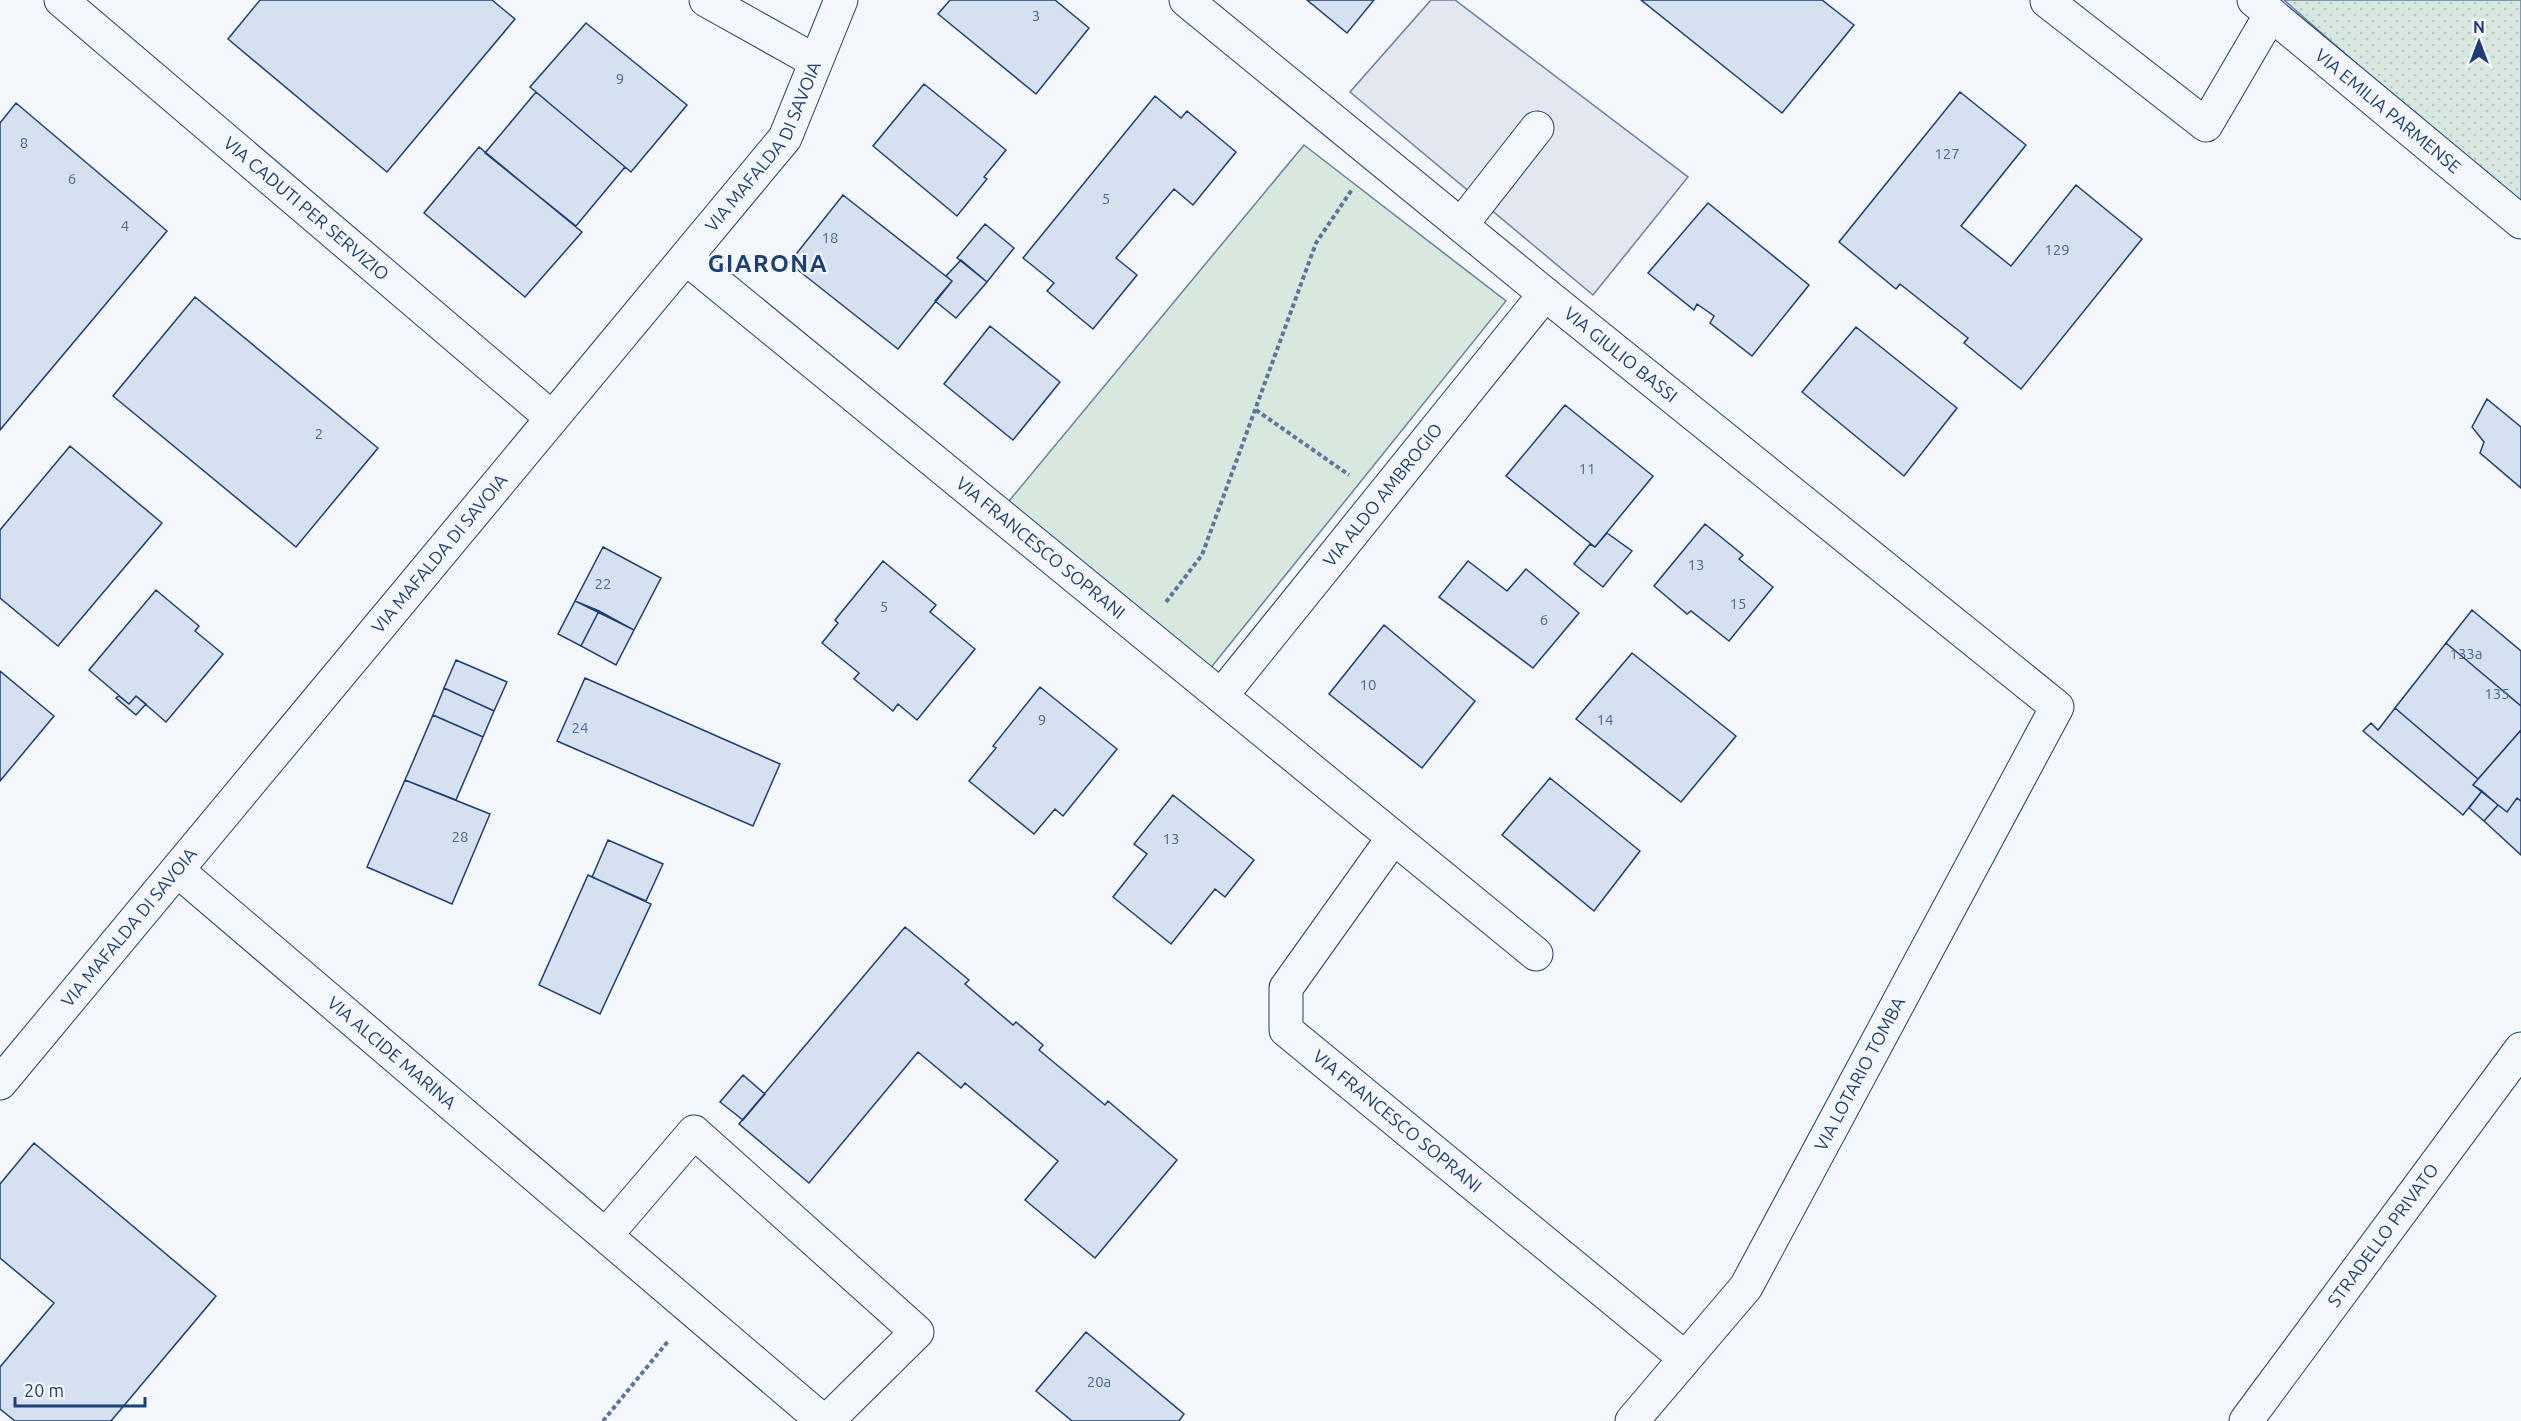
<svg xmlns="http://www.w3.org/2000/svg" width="2521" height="1421" font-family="Ubuntu,sans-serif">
<defs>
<pattern id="grass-dots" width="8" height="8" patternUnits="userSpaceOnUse" patternTransform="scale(1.5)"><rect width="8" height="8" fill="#d7e8df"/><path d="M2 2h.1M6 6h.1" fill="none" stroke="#b8c8c3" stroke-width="1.8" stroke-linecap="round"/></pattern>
</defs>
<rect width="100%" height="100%" fill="#f4f7fb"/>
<path fill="url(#grass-dots)" stroke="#687fa3" stroke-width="1.5" d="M2284,0h237v209z"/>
<path fill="#d7e8df" stroke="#687fa3" stroke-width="1.5" d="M1304,145l202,156 -305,379 -192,-179z"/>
<path fill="#e3e8f0" stroke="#687fa3" stroke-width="1.5" d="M1431,0h24l233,177 -95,118 -243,-203z"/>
<path fill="#d5e0f0" stroke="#1d3f73" stroke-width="1.5" d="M260,0h232l23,19 -128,153 -159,-133z
M950,0h105l34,28 -53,66 -98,-80z
M1307,0h67l-27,33z
M1641,0h181l32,25 -72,88z
M586,23l101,82 -56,67 -101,-85z
M924,84l82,66 -22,27 3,2 -30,37 -84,-70z
M536,92l89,75 -49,59 -91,-73z
M1960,92l66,53 -65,81 50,40 65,-81 66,54 -121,150 -57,-46 4,-5 -68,-54 -4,5 -57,-47z
M1155,96l26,22 6,-7 49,41 -43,53 -19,-16 -58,69 21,17 -44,54 -46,-38 7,-8 -31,-25z
M16,103l151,128 -167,199v-307z
M479,147l103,85 -57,65 -101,-84z
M843,195l109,86 -54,68 -109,-86z
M1708,203l101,82 -57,71 -42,-33 4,-7 -17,-12 -3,6 -46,-37z
M985,224l29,24 -27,34 -30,-24z
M961,260l26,22 -31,36 -21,-17 17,-20 -6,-5z
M195,297l183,151 -82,99 -183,-151z
M990,326l70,56 -47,58 -69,-56z
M1856,327l101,81 -53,68 -102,-84z
M2487,399l34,28v61l-41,-35 4,-11 -12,-15z
M1565,405l88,71 -58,71 -89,-71z
M70,446l92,77 -104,123 -58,-48v-68z
M1705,524l38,31 -4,4 34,28 -44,54 -38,-30 -4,3 -33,-28z
M1607,533l25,18 -29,36 -29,-23 16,-20 5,3z
M603,547l58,31 -27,52 -59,-29z
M883,561l53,44 -6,7 45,37 -58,71 -19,-16 -5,7 -39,-32 5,-6 -37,-30 16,-20 -3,-3z
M1468,561l39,30 19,-22 53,44 -46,55 -94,-71z
M156,590l43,36 -4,5 28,23 -57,68 -30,-26 -7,8 -40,-34z
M575,601l24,10 -18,35 -23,-12z
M2472,610l49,41v55l-75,-63z
M599,611l35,19 -18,35 -35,-19z
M1384,625l91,76 -53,67 -93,-74z
M2446,643l75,63v24l-43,49 -83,-71z
M1632,653l104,83 -55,66 -105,-83z
M456,660l51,22 -13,29 -50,-23z
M0,671l54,45 -54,65z
M585,678l195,86 -27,62 -196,-85z
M1040,687l77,62 -54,67 -8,-7 -21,25 -65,-53 27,-33 -3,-2z
M444,688l50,23 -11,26 -50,-22z
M119,696l10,8 7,-8 10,8 -10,11 -20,-17z
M2395,708l83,71 -5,6 9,6 -19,24 -100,-84 8,-8 7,7z
M433,715l50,22 -27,63 -51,-20z
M2521,730v71l-4,-3 -10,14 -34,-27z
M1550,778l90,73 -46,60 -92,-76z
M405,780l85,34 -38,90 -85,-37z
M2482,791l16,14 -14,16 -15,-13z
M1173,795l81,65 -29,37 -10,-8 -44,55 -58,-47 34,-43 -13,-10z
M2517,798l4,3v54l-37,-34 14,-16 9,7z
M608,840l55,24 -17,37 -54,-24z
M588,875l63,29 -51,110 -61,-29z
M905,927l64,53 -4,4 48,41 3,-3 27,23 -4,5 66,55 3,-4 69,59 -82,98 -70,-58 33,-39 -93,-78 -4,5 -43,-36 -109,131 -70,-59z
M743,1075l22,19 -22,26 -23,-18z
M34,1143l182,153 -105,125h-96l-15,-12v-42l54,-64 -54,-45v-74z
M1086,1332l98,82 -5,7h-107l-36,-30z"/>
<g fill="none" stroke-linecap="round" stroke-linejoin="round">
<g stroke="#1d3f73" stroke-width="35">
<g id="minor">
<path id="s1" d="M61,0l491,418"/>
<path d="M706,0l109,61"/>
<path id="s2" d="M1186,0l359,294 512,413 -311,580 -114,134"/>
<path d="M2047,1l159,124 65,-111"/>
<path d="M1461,225l76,-97"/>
<path id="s3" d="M686,258l850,696"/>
<path id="s4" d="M1221,696l324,-402"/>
<path id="s5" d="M1393,838l-107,150v42l399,328"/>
<path id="s6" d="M177,870l646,551"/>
<path id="s7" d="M0,1083l785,-945 56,-138"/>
<path d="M606,1235l88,-103 223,200 -90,89"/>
<path id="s8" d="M2246,1421l275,-372"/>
</g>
</g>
<g stroke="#1d3f73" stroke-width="35">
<g id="major">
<path id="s9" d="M2254,0l267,222"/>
</g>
</g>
<path stroke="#5e769c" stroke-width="4" stroke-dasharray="4.5 3" stroke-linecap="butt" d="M1256,410l93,65
M1166,602l36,-47 114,-312 37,-55
M603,1421l66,-81"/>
<use href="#minor" stroke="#f4f7fb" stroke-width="33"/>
<use href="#major" stroke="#f4f7fb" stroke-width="33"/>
</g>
<g text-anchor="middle" stroke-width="4.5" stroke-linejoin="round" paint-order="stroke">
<g font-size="15" fill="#4b6792">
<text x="1036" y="21">3</text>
<text x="620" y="84">9</text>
<text x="24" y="148">8</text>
<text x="1947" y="159">127</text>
<text x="72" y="184">6</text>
<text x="1106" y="204">5</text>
<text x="125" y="231">4</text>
<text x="830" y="243">18</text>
<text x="2057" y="255">129</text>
<text x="319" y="439">2</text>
<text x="1587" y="474">11</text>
<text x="1696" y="570">13</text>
<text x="603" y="589">22</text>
<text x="1738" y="609">15</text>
<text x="884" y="612">5</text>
<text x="1544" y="625">6</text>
<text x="2466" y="659">133a</text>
<text x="1368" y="690">10</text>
<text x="2497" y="699">135</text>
<text x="1042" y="725">9</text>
<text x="1605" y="725">14</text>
<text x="580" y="733">24</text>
<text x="460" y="842">28</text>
<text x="1171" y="844">13</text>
<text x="1099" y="1387">20a</text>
</g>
<g font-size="18" fill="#1d3f73" stroke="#f4f7fb">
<text dy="6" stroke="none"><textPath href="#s9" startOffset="174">VIA EMILIA PARMENSE</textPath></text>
<text dy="6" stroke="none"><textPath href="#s7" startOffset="1210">VIA MAFALDA DI SAVOIA</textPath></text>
<text dy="6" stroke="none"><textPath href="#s1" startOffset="322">VIA CADUTI PER SERVIZIO</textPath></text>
<text dy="6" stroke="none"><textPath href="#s2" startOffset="561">VIA GIULIO BASSI</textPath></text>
<text dy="6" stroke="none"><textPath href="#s4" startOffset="258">VIA ALDO AMBROGIO</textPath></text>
<text dy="6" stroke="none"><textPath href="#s3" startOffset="458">VIA FRANCESCO SOPRANI</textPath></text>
<text dy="6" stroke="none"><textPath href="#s7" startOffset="688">VIA MAFALDA DI SAVOIA</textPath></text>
<text dy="6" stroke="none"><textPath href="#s7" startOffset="202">VIA MAFALDA DI SAVOIA</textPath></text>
<text dy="6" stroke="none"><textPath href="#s6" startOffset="282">VIA ALCIDE MARINA</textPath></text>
<text transform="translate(1860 1074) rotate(-62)" y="6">VIA LOTARIO TOMBA</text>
<text dy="6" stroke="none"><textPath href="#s5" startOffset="370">VIA FRANCESCO SOPRANI</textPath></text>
<text dy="6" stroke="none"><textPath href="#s8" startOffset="231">STRADELLO PRIVATO</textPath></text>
</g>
<g font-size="24" font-weight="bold" letter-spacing="1.5" fill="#1d3f73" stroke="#f4f7fb">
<text x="768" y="272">GIARONA</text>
</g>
</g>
<g transform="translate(2479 42)" stroke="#f4f7fb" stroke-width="4.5" paint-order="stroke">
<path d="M0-4.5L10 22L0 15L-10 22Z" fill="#1d3f73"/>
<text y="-9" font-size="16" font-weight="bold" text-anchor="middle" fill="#1d3f73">N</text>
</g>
<path d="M15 1397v9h130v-9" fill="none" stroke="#1d3f73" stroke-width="3"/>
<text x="24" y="1397" font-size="18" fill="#1d3f73" stroke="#f4f7fb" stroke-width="4.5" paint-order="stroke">20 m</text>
</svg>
